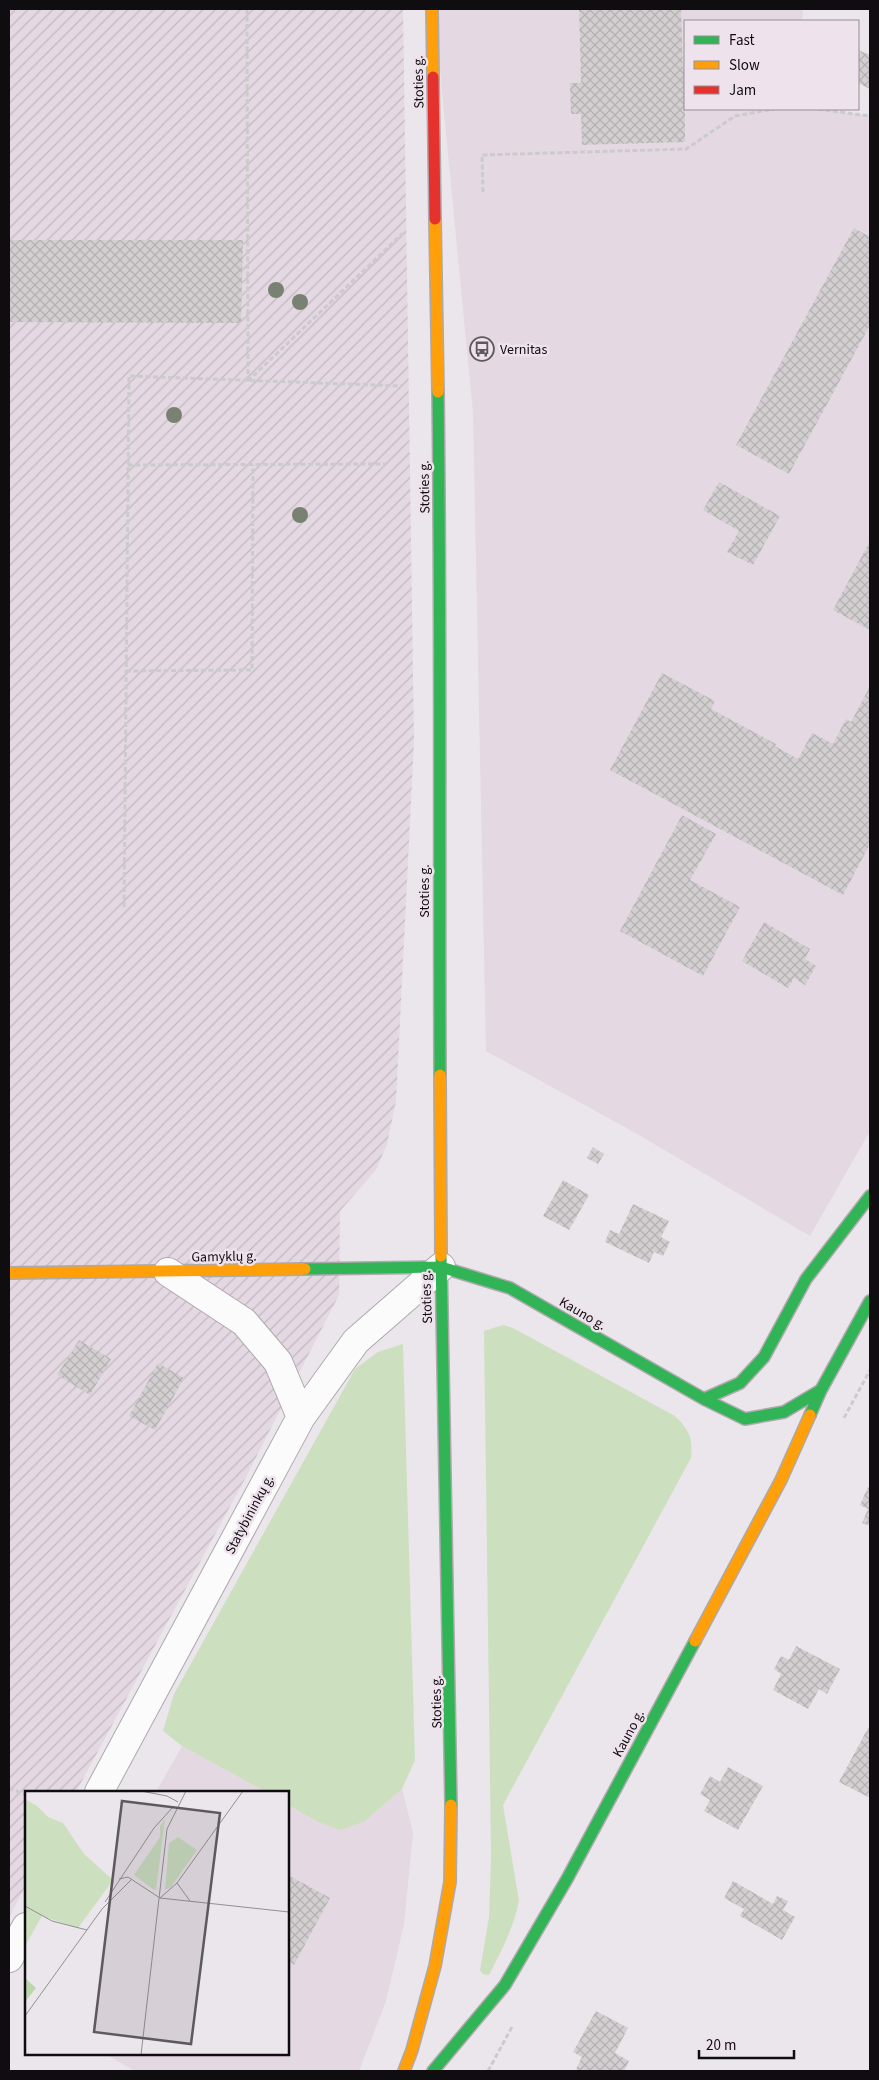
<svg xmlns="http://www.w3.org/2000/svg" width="879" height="2080" font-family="'Source Sans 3',sans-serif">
<defs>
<pattern id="industrial-furrows" width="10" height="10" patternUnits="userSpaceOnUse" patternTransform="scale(1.25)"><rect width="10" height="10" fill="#e4d8e3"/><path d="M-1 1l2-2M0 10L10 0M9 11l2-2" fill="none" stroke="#c3b8c2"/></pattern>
<pattern id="building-cross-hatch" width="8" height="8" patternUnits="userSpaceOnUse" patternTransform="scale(1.25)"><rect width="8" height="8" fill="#d3cfd0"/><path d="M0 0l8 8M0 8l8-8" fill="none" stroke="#b4b1b2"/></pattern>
</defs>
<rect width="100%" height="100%" fill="#ebe6eb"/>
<path fill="#e4d8e3" d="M434,9h369l-1,12h-117v88h133l52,7v1015l-60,105 -178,-105 -146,-80 -13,-638z
M182,1746l84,46h-110z
M402,1789l11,44 -9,91 -18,77 -27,70h-224l-30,-17h183v-249l30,17 47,-1z"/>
<path fill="url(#industrial-furrows)" d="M9,9h394l11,732 -18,360 -9,43 -11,26 -36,41 -1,84 -93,182 -170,315h-50v93l-17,32z"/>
<path fill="#cce0c0" d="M503,1325l10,3 162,88c14,14 18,21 16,42l-188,347 16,96c-5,26 -18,51 -30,74l-6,-1 -3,-4 9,-53 2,-61 -7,-525z
M403,1344l12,416 -13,29 -37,32 -24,9 -23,-8 -30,-17v-13h-22l-84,-46 -19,-15 11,-37 181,-325 23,-17z"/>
<path fill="url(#building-cross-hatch)" d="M579,9h102l2,61h2v72l-103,3 -1,-31h-10l-1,-31h11z
M858,50l12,5v34l-12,-6z
M854,228l16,9v88l-81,149 -53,-29z
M9,240h234l-2,83 -232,-1z
M719,482l61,34 -27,49 -26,-13 12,-21 -36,-21z
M870,541v89l-37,-20z
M662,673l53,28 -4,8 65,35 -1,2 23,13 14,-26 21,11 13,-25 5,3 19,-36v158l-27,51 -233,-125z
M682,815l34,19 -26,46 50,27 -37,69 -83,-45z
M764,922l46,27 -5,10 11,7 -11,19 -11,-7 -6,10 -46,-27z
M593,1147l11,7 -6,10 -11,-6z
M563,1180l26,15 -20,35 -26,-14z
M633,1204l36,17 -8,16 9,5 -7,14 -9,-4 -5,11 -44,-21 5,-12 9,4z
M79,1340l32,19 -21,36 -33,-20z
M158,1363l26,15 -29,52 -26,-14z
M868,1487l2,1v38l-8,-3 6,-14 -8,-4z
M796,1646l44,23 -13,25 -8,-5 -11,20 -35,-19 8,-16 -7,-5 7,-13 8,4z
M868,1728l2,2v64l-2,3 -29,-15z
M728,1767l35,19 -25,44 -34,-19 6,-11 -10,-6 10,-18 10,6z
M288,1875l42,23 -36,67 -6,-4z
M733,1881l40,23 4,-8 11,5 -5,9 12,7 -13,23 -42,-24 4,-7 -20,-11z
M596,2011l32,17 -13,25 14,8 -5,10h-45l-3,-2 6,-12 -9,-5z"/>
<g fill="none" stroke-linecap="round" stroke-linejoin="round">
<g stroke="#ada9ad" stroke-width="30">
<path id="street" d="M168,1272l76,50 34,40 23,55
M99,1792l202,-375 55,-76 85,-74
M9,1958l17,-31"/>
</g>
<g stroke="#ada9ad" stroke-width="14">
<path id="fast" d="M438,392c3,228 1,455 2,683
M441,1256l10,549
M305,1269l136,-2 69,21 194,111 41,20 39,-7 37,-22
M704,1399l36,-16 24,-26 42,-78 64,-83
M810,1415l11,-25 49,-89
M433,2071l72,-86 62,-106 128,-238"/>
</g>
<g stroke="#ada9ad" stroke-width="14">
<path id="slow" d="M432,9l1,68
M435,219l3,173
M440,1075l1,181
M9,1273l296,-4
M695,1641l86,-161 29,-65
M404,2071l8,-21 23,-84 15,-84 1,-77"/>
</g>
<g stroke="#ada9ad" stroke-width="14">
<path id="jam" d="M433,77l2,142"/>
</g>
<path stroke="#cccbcc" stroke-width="3" stroke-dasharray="5 2.5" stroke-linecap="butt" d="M247,9l1,372
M818,109l52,7
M483,192l-1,-37 204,-6 49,-33 39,-7
M248,381l155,-148
M128,465l257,-1
M126,671l126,-1 1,-205
M124,907l5,-531 272,10
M844,1418l26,-48
M9,1788l17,7
M488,2071l24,-44"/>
<use href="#street" stroke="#fcfbfc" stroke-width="28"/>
<use href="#fast" stroke="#30b455" stroke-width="11"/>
<use href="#slow" stroke="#ff9f0a" stroke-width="11"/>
<use href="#jam" stroke="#e5322d" stroke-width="11"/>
</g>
<g fill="#798272">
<circle cx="276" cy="290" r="8"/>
<circle cx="300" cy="302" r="8"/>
<circle cx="174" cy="415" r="8"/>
<circle cx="300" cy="515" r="8"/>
</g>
<defs>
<g id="bus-ring" transform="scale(1.25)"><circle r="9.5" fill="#eee3ed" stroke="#5d595d" stroke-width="1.5"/><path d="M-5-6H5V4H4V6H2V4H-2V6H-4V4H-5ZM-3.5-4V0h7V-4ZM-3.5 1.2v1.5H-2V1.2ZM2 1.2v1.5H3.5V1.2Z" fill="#5d595d"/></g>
</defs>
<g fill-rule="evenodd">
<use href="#bus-ring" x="482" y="349"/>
</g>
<g text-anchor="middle" stroke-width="5" stroke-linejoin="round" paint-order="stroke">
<g font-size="14" fill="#100d10" stroke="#eee3ed">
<text transform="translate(418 82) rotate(-91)" y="5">Stoties g.</text>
<text transform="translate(424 487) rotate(-91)" y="5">Stoties g.</text>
<text transform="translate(424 891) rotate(-90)" y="5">Stoties g.</text>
<text transform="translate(224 1256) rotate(-1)" y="5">Gamyklų g.</text>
<text transform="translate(426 1297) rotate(-92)" y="5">Stoties g.</text>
<text transform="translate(583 1313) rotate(30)" y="5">Kauno g.</text>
<text transform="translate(249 1514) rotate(-62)" y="5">Statybininkų g.</text>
<text transform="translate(436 1702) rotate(-91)" y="5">Stoties g.</text>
<text transform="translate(628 1733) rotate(-62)" y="5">Kauno g.</text>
</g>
<g font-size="14" fill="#100d10" stroke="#eee3ed" text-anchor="start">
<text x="500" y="354">Vernitas</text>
</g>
</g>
<g transform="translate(25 1791)">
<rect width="264" height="264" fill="#ebe6eb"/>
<path d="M0,8l12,7 11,11 15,6 21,31 29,26 -35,48 -36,-12 -17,30zM140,28l-9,71h-2l-20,-15 26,-38v-11zM153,46l19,13 -26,37 -6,3 4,-47z" fill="#cce0c0"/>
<path d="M0,187l11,10 -11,14z" fill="#bcd7ac"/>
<path fill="none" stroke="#938f93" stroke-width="1" d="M116,0l26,5 11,6M94,88l9,-2 32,21 129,14M152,92l13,18M135,107l17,-15 66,-92M80,111l49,-74 19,-21M0,115l27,15 35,9M0,225l77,-107 30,-30M116,264l26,-226 19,-38"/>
<path fill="#5d595d" fill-opacity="0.15" stroke="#5d595d" stroke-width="2.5" d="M97,10l98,12 -29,231 -97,-12z"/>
<rect width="264" height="264" fill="none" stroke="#100d10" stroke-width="2.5"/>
</g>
<rect width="879" height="2080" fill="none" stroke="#100d10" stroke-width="20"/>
<rect x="684" y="20" width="175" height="90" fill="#eee3ed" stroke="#958d95"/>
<rect x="694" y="36" width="25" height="8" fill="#30b455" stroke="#958d95"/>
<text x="729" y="45" font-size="15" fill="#100d10">Fast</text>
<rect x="694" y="61" width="25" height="8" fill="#ff9f0a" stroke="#958d95"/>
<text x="729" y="70" font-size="15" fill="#100d10">Slow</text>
<rect x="694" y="86" width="25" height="8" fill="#e5322d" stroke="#958d95"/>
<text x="729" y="95" font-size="15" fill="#100d10">Jam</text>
<path d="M699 2050v8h95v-8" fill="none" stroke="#100d10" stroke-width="2.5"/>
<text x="706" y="2050" font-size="15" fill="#100d10" stroke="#eee3ed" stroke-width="4" paint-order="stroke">20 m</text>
</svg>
